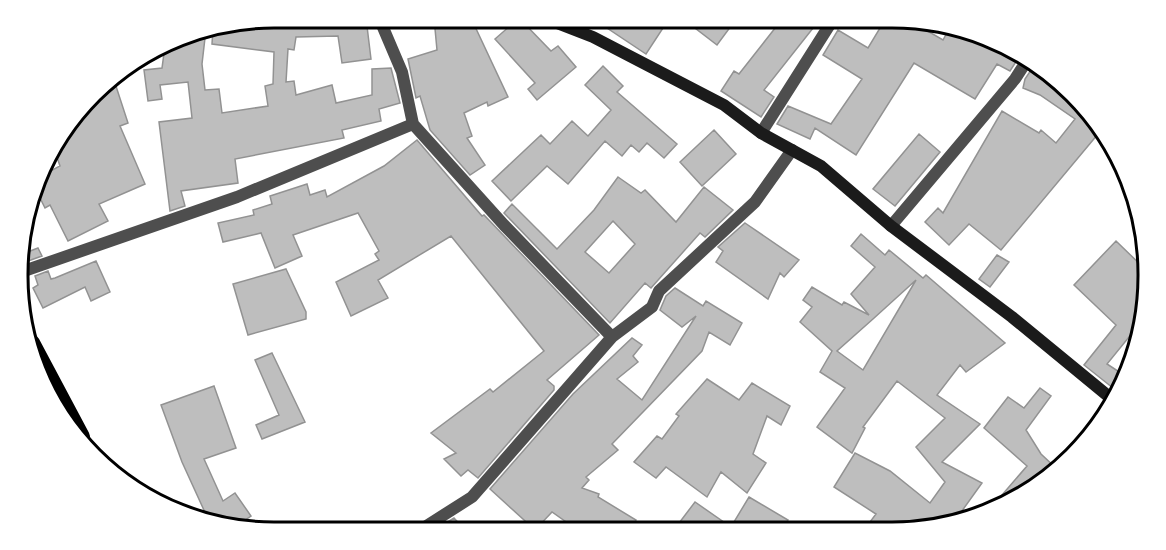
<svg xmlns="http://www.w3.org/2000/svg" width="1166" height="550" font-family="'Fira Sans Condensed',sans-serif">
<rect width="100%" height="100%" fill="#fff"/>
<path fill="#bebebe" stroke="#929292" stroke-width="1.5" fill-rule="evenodd" d="M275,18h91l5,41 -29,4 -4,-27 -42,1 -2,13 -6,-1 -2,33 8,-1 2,14 36,-10 4,18 36,-8v-26l19,-1 9,35 -21,6 2,12 -39,9 2,8 -109,21 3,24 -57,8 4,15 -15,5 -11,-89 33,-4 -4,-36 -28,3 2,14 -14,2 -4,-31 18,-2 3,-22 20,-11 20,3 -3,26 3,26 14,-1 3,24 46,-7 -3,-20 8,-2 1,-32 -62,-8 1,-16z
M434,18h37l37,79 -20,9 -1,-4 -23,11 8,23 -5,2 18,27 -15,10 -40,-45 -10,-34 -4,2 -8,-39 29,-9z
M519,18l32,33 7,-5 18,21 -39,33 -9,-11 7,-6 -40,-44z
M592,18h62l11,7 -19,29z
M702,18h35l-20,27 -22,-17z
M783,18h38l-57,72 10,7 -13,20 -40,-26 13,-20 5,3z
M886,18l26,4 31,18 6,-11 41,9 29,19 -9,14 -13,-7 -22,35 -61,-36 -58,92 -41,-27 -5,11 -33,-15 11,-18 43,18 31,-45 -39,-24 15,-25 30,18z
M603,66l20,20 -6,6 60,52 -13,14 -17,-15 -8,9 -8,-7 -9,11 -17,-15 -37,43 -21,-18 -36,35 -19,-20 49,-46 9,9 22,-23 16,15 23,-26 -26,-25z
M1033,67l40,27 28,42 -3,-2 -97,116 -32,-26 -20,21 -24,-23 13,-14 5,5 59,-102 37,22 2,-3 15,13 19,-24 -35,-24 -17,-7 2,-9z
M113,77l15,46 -8,3 25,58 -46,20 9,17 -40,20 -18,-36 -5,3 -9,-18 5,-14 19,-10 -7,-20z
M714,130l22,24 -34,32 -22,-24z
M919,134l21,18 -45,54 -22,-17z
M417,140l65,76 2,-1 115,120 -52,45 7,6v4l-76,88 -10,-8 -7,6 -17,-17 12,-6 -25,-20 59,-44 3,3 51,-41 -93,-115 -73,44 10,18 -37,18 -15,-34 43,-22 -4,-6 4,-3 -21,-38 -65,22 9,21 -27,12 -14,-35 -38,9 -5,-19 36,-8 -1,-5 19,-6 -2,-8 37,-12 3,11 15,-5 2,7 57,-31z
M618,177l23,16 4,-3 31,32 28,-35 29,23 -28,27 -5,-4 -49,55 -6,-5 -35,40 -106,-110 8,-9 45,45 37,-39zM613,221l22,23 -26,29 -24,-21z
M745,223l54,37 -15,17 -4,-4 -12,26 -52,-37 7,-11 -5,-4z
M861,234l24,21 4,-5 34,28 3,-3 79,68 -39,29 -6,-7 -23,30 43,29 -38,38 40,21 -28,39 -29,8h-61l12,-16 -42,-27 21,-34 35,18 40,32 15,-21 -29,-35 29,-29 -48,-37 -34,46 2,1 -13,25 -35,-26 28,-39 -25,-16 12,-21 -32,-29 12,-15 -9,-7 9,-13 30,18 2,-3 25,13 -18,-21 24,-27 -24,-21zM916,280l-53,90 -26,-19 36,-32z
M1116,241l31,30 1,4 -10,51 -31,38 20,13 -9,15 -34,-27 32,-40 -42,-40z
M38,248l4,8 -14,5 -3,-8z
M997,255l12,7 -19,25 -11,-8z
M96,261l14,31 -19,9 -6,-14 -42,21 -10,-20 5,-3 -3,-9 13,-5 3,8 4,-1z
M286,269l20,43v7l-58,16 -15,-51z
M675,288l28,18 3,-5 36,22 -12,22 -21,-13 -7,19 -90,93 6,6 -32,27 3,3 -7,8 17,6 -1,3 38,23 -6,11h-51l-27,-19 -17,18 -45,-41 83,-95 59,-56 10,7 -9,11 5,6 -21,17 25,21 54,-84 -14,11 -22,-17 6,-14z
M272,353l33,69 -43,17 -6,-14 23,-10 -24,-55z
M707,379l32,21 13,-17 38,23 -9,19 -14,-9 -14,38 13,9 -19,30 -26,-21 -14,25 -41,-30 -10,11 -22,-16 23,-26 5,3 17,-23 -3,-2z
M214,386l22,62 -32,11 19,42 12,-8 16,23 -13,9 -30,-6 -26,-57 -21,-57z
M1040,388l11,8 -25,34 15,24 16,15 -10,10 -57,33 -1,-2 38,-44 -43,-38 24,-31 16,11z
M749,497l39,23 -7,10 -108,1 22,-29 36,25z
M454,518l12,13h-33z"/>
<g fill="none" stroke-linecap="round" stroke-linejoin="round">
<path stroke="#4e4e4e" stroke-width="12" d="M379,18l23,54 11,52 91,101 108,112
M761,133l73,-115
M891,226l124,-147 11,-17
M21,272l216,-75 176,-73
M417,532l55,-35 140,-160 40,-30 7,-16 96,-89 37,-52"/>
<path stroke="#1b1b1b" stroke-width="12" d="M544,18l49,19 131,68 37,28 60,33 70,60 121,91 101,83"/>
<path stroke="#000" stroke-width="18" d="M31,343l50,94"/>
</g>
<path d="M0 0H1166V550H0ZM274 28H892A246 246 0 0 1 1138 274V276A246 246 0 0 1 892 522H274A246 246 0 0 1 28 276V274A246 246 0 0 1 274 28Z" fill="#fff" fill-rule="evenodd"/>
<path fill="none" stroke="#000" stroke-width="3" d="M274 28H892A246 246 0 0 1 1138 274V276A246 246 0 0 1 892 522H274A246 246 0 0 1 28 276V274A246 246 0 0 1 274 28Z"/>
</svg>
